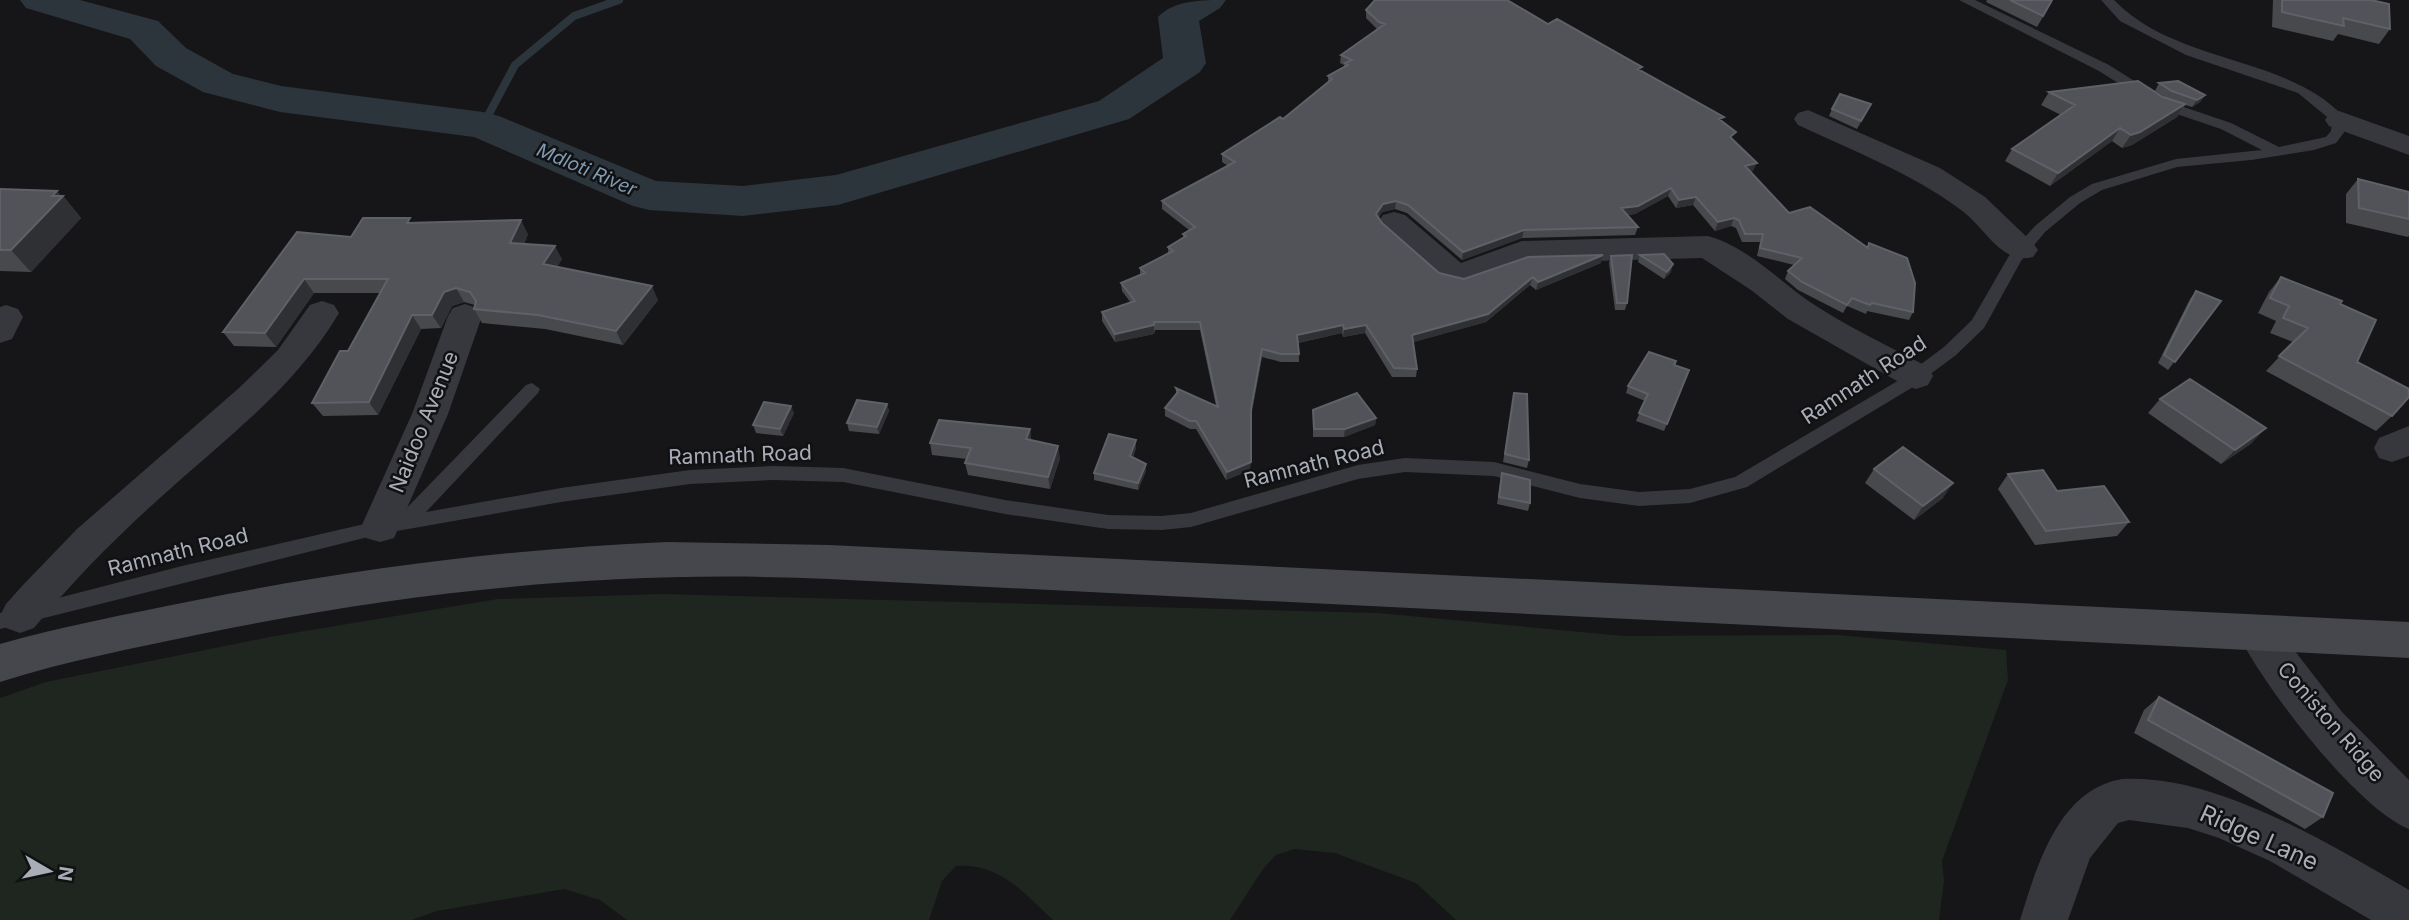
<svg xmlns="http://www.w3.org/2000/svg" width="2409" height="920" font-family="Inter,sans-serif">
<rect width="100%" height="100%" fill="#161618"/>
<path fill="#1e261f" d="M663,594l715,19 246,23 213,-1 169,15 2,30 -66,181 2,20 -5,39h-483l-40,-37 -81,-30 -41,-4 -18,6 -13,14 -33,51h-177c-29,-27 -54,-58 -97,-54l-14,15 -13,39h-302l-27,-20 -36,-11 -127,22 -25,9h-412v-222l46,-16 229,-46 223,-37z"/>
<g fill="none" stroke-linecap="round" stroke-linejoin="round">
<path stroke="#2c353c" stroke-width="8" d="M483,125l32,-60 59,-49 45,-16"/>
<path fill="#2c353c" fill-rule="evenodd" d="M20,0h60l78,21 28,27 47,26 48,12 202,26 16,4 157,65 87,5 93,-11 263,-74 64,-43 -5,-41c16,-17 43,-17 68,-17l-6,8 -21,13 7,42 -6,9 -71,47 -291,86 -95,11 -94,-6 -16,-4 -159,-69 -194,-25 -77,-20 -47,-26 -26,-27 -104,-31z"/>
<path fill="#37383d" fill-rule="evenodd" d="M1959,0h16l134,65 57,36 65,22 48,24 47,-10 5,-6 1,-10 -34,-28 -112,-38 -66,-34 -19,-21h13c61,64 173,55 230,117l1,14 -9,12 -22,7 -63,10 -74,7 -75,23 -22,13 -35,29 -24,29 -37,67 -28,27 -43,32 -166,100 -57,16 -51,3 -59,-8 -86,-22 -89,-4 -47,7 -167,48 -29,3 -54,-1 -103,-15 -162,-32 -70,-2 -83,4 -129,18 -181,32 -380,95v-16l182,-47 217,-50 127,-131 6,-2 8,6 -2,4 -112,119 135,-24 129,-18 83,-4 70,2 162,32 103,15 54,1 29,-3 167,-48 47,-7 89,4 86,22 59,8 51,-3 45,-12 166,-98 43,-32 28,-27 38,-66 25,-28 35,-29 22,-13 84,-25 86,-9 -41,-21 -65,-22 -57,-36z"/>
<path fill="#37383d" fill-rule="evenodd" d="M1808,110l132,58 45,29 48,46 5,7 -5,7c-31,9 -49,-31 -72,-47 -49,-37 -108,-59 -163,-85l-4,-6 4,-6z
M2339,111l70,25v19l-80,-29 -4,-6 4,-6z
M1394,212l11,3 56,48 61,-22 186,-5c40,11 72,46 105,68 37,24 77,43 115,63l5,9 -5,9 -12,4 -12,-4 -116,-66 -37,-29 -49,-32 -177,5 -62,22 -24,-6 -56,-50 -5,-7 5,-7z
M322,301l12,4 5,8c-45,76 -114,126 -178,184 -46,41 -88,84 -127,131l-14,5 -14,-5 -6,-12 6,-12 17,-19 54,-56 162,-141 39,-38 32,-45z
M465,304l12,4 5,8 -34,98 -54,124 -14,4 -14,-4 -5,-11 51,-113 36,-98 5,-8z
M6,305l12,4 5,8 -11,22 -12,4v-36z
M2409,426v30l-17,6 -13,-4 -5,-10 5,-10z
M2257,615l14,5 71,92 67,68v49c-53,-21 -147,-145 -172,-197l6,-12z
M2122,779c93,-6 209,66 287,111v30h-38l-101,-59 -51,-23 -31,-10 -59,-8 -11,3 -28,35 -22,62h-48c17,-54 38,-130 102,-141z"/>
<path fill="#45474d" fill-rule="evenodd" d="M667,542l162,3 1580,77v36l-1580,-79c-212,-10 -420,12 -628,55 -67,14 -135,27 -201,48v-38c63,-18 128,-30 192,-43 157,-32 315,-52 475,-59z"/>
</g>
<path fill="#47494d" d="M1987,0h66l-16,27 -51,-25z
M2273,0h98l19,29 -11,15 -41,-10 -5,7 -61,-14z
M1366,10l182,14 93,47 82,51 10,18 20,31 -3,1 39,41 78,34 2,-4 44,69 -4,8 -42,-9 -1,3 -19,-8 -4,7 -45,-23 -13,-11 3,-8 6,-6 -37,-9 3,-14h-18l-6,-14 -5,-2 -16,5 -22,-26 -17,3 -8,-12 -33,18 -8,1 11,12 -3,8 -113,3 -60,22 -55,-47 -12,-4 -13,3 -3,5 3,6 57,50 25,6 137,-16 -65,27 -6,-5 -44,37 -73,20 4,27 -1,8h-24l-27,-44 -22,4 -1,-4 -44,10 1,11v8h-18l-19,-5 -11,59 -1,54 -24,10 -30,-51h-6l-25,-13v-8l11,-14v-6l40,18 -16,-76h-45l-1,4 -39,8 -13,-21v-9l29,-9 -9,-12 -1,-8 19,-8v-7l28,-15v-6l15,-9v-4l6,-4 -27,-21v-8l66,-35 -6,-4v-8l61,-35 45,-37v-6l16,-9v-2l-4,-2 1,-8 36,-26 -11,-11z
M2159,83l46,12 -5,7 -8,5 -7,-2 -8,12 -45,28 -10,3 -10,-7 -62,45 -45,-25 7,-12 49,-34 -20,-10 8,-13 116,5 -10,-6z
M1871,104l-14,25 -28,-13 3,-7z
M2358,179l51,13v44l-1,1 -62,-14v-29z
M0,189l63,7 18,22 -50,54 -31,-1z
M413,223l115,11 -4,10 38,15 -5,8 101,33 -35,45 -78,-16 -63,-6 -8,-14 1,-4 -11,-3 -12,4 -11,22 -20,1 -43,86 -55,1 -11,-13 36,-52 32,-58h-66l-38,54 -42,-1 -11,-14 128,-95z
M1640,255l31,17 -7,7 -26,-17z
M1611,256l16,47 -2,7h-10l-6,-47z
M2281,277l59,27 17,58 35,54 -16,15 -110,-60 27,-29 -23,-9 6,-12 -18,-8 11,-21z
M2196,291l25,10 -53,69 -10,-7 32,-64z
M1674,365l15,5 -25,61 -28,-10 9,-20 -19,-8 2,-7z
M1514,393l15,67 -2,8 -24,-6z
M2160,399l92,44 -31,21 -73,-51z
M887,404l2,7 -10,23 -30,-3 -2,-8z
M1313,410l63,8 -1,7 -31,12h-31z
M794,413l-11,23 -27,-3 -3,-8z
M1030,429l1,12 29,17 -10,31 -82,-14 -3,-12 2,-4 -35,-4 -2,-12z
M1136,440v8l-3,9 13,14 -8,19 -44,-10v-7z
M1874,469l69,29 -29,22 -49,-37z
M1502,473l28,30 -2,8 -31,-7z
M2008,474l49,17 72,31 -12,14 -82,9 -37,-56z
M2159,697l164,120 -18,12 -171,-96 10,-23z"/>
<path fill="#2f3033" d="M2205,95l-5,7 -8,5 5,-7z
M2185,104l-8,13 -45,28 -10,3 9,-13z
M2120,128l-8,13 -62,45 8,-13z
M1757,163l-4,8 -12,3 4,-8z
M1671,188l-3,8 -33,18 -17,3 3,-9z
M57,191l5,6 1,-1 18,22 -50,54 -20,-22z
M1696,197l-3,8 -17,3 3,-8z
M1396,201l-1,8 -13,3 -7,10 1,-8 7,-10z
M1734,218l-3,8 -16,5 3,-9z
M521,220l7,14 -11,23 -7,-14z
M1524,230l-2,8 -60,22 1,-8z
M555,246l7,13 -12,19 -7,-14z
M1603,255l-2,8 -65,27 2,-8z
M1673,264l-2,8 -7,7 3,-7z
M1533,277l-3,8 -44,37 -75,21 1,-8z
M304,279l10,14 -38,54 -11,-14z
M652,286l6,14 -35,45 -7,-14z
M456,288l8,14 -12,4 -11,22 -9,-13 12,-23z
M412,315l9,14 -43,86 -9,-13z
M1154,322v12l-39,8v-8z
M1343,325l-1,8 -46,10 1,-8z
M1366,325l-1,8 -22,4 1,-8z
M1262,349v8l-11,60v-8z
M887,404l2,7 -10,23 -2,-7z
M791,406l3,7 -11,23 -3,-7z
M1376,418l-1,7 -31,12 1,-8z
M2266,428l-14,15 -31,21 14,-14z
M1030,429l1,12 -5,-2z
M1136,440v8l-6,15v-7z
M1058,446l2,12 -10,31 -2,-12z
M1251,462l-1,8 -24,10 1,-8z
M1146,464v7l-8,19v-7z
M1953,483l-10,15 -29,22 9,-14z"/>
<path fill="#525359" stroke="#5f6168" stroke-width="2" d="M1375,0h132l41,24 9,-5 85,48 -4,2 86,48 -5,2 17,13 -6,5 27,26 -12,3 44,47 21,-6 58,41 1,-5 38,15 8,25 -2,29 -41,-9 -2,2 -18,-7 -5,7 -45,-23 -14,-11 14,-13 -42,-10 3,-14h-18l-6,-14 -5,-2 -16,4 -22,-25 -17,3 -8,-12 -33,18 -17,2 17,19 -114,3 -61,22 -55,-47 -12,-4 -13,3 -7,10 6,9 57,50 25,6 64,-22 75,-2 -65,27 -5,-5 -45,37 -76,21 5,34 -23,-1 -28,-43 -22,4 -1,-4 -46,10 2,19h-18l-19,-5 -11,60v53l-24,10 -31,-51h-6l-25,-13 13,-16 -2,-4 42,19 -18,-85h-46v3l-39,9 -13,-22 33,-11 -14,-18 24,-10 -5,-5 33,-17 -5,-4 18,-11 -3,-2 12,-7 -33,-26 73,-39 -13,-8 58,-37 3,2 49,-40 -4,-3 20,-11 -3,-2 7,-3 -11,-5 44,-31 -6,-2 -13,-12z
M2010,0h42l-9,16z
M2282,0h89l18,4 1,25 -47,-11 1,8 -62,-14z
M2138,81l25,16 22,7 -45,28 -9,3 -11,-7 -62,45 -46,-24 63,-44 -26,-13z
M2178,81l27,14 -8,5 -25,-9 -13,-8z
M1840,94l31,10 -10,17 -29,-12z
M2358,179l51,13v27l-50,-11z
M0,189l57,2 -5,5h11l-52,54h-11z
M363,218h47l-3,5 114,-3 -11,23 45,3 -12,18 109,22 -36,45 -78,-16 -64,-6 2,-8 -6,-9 -14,-4 -12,4 -12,23h-20l-43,87 -57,1 28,-52h8l40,-72h-84l-39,54 -42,-1 74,-100 54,5z
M1664,254l9,10 -6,8 -27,-17z
M1632,255l-5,48h-10l-6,-47z
M2281,277l61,24 -2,3 36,16 -19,42 52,27v8l-17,19 -113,-60 29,-28 -25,-10 6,-12 -19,-8z
M2196,291l25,10 -46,61 -11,-7z
M1649,352l27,9 -2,4 15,5 -22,54 -28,-11 9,-19 -20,-8z
M2190,379l76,49 -31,22 -75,-51z
M1357,393l19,25 -31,11h-31l-1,-19z
M1514,393l13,1 2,66 -24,-6z
M857,400l30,4 -10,23 -30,-4z
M764,402l27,4 -11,23 -27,-4z
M939,420l91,9 -4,10 32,7 -10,31 -83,-14 6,-15 -41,-5z
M1109,434l27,6 -6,16 16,8 -8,19 -44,-10z
M1903,447l50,36 -30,23 -49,-37z
M2043,470l14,21 47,-5 25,36 -83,9 -38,-57z
M1502,473l28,7v23l-31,-6z
M2159,697l174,96 -10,24 -175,-97z"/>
<g text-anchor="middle" stroke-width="5" stroke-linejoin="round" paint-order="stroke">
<g font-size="19" font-style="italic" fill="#7f9bb3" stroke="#111113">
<text transform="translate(587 169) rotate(23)" y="7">Mdloti River</text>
</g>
<g font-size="21" fill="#a8adb8" stroke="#111113">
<text transform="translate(1864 380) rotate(-33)" y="7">Ramnath Road</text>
<text transform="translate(424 422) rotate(-68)" y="7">Naidoo Avenue</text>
<text transform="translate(740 455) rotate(-2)" y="7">Ramnath Road</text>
<text transform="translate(1314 464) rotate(-14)" y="7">Ramnath Road</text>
<text transform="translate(178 552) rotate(-14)" y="7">Ramnath Road</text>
<text transform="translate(2331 722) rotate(49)" y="7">Coniston Ridge</text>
</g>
<g font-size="24" fill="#a8adb8" stroke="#111113">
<text transform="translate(2259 838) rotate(24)" y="8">Ridge Lane</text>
</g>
</g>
<g transform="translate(49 871) rotate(99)" stroke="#111113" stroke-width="5" paint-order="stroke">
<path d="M0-5L12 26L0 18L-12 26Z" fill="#a8adb8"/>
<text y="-10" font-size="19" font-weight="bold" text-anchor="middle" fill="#a8adb8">N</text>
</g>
</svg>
